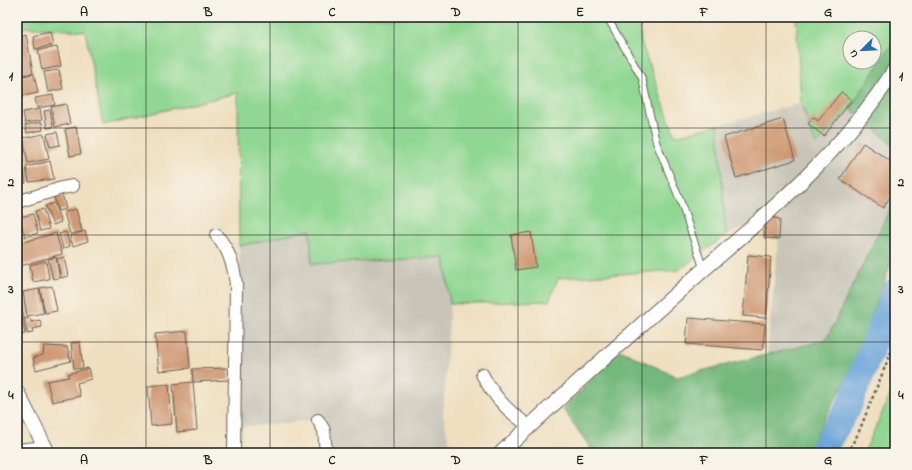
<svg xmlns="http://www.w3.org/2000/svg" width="912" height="470" font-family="'Indie Flower',sans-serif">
<rect width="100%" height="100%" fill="#f7f3e8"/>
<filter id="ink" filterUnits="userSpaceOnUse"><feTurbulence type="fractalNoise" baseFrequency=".025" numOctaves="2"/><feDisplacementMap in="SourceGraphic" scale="8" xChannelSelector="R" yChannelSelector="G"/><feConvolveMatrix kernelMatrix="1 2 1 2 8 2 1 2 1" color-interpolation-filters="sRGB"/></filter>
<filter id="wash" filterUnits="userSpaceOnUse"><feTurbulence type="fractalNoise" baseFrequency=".012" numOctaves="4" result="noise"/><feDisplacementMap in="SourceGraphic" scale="16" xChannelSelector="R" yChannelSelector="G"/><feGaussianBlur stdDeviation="0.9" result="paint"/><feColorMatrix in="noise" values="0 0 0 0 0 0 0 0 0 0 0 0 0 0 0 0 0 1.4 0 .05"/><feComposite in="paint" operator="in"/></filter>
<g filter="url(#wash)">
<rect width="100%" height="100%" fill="#efdfc0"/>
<path fill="#c8c4b8" d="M801,103l15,42 34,-37 45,38v53l-69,141 -59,14 14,-143 -55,24 -8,-110z
M310,230l3,34 132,-7 5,47 -7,112 9,37h-127l-2,-34 -91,9 9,-145 -2,-37z"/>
<path fill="#8fd792" stroke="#567a57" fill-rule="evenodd" d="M17,17h623l1,25 34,94 43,-11 8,110 -47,35 -121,8 -9,23 -99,3 -6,-47 -132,7 -2,-34 -71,16 -1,-153 -135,32 -18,-94 -68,-4z
M796,17h99l-1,24 -44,67 -34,37 -15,-42zM850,38h24v24h-24z
M895,384v69h-31z"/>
<path fill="#73b87c" stroke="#486a4c" d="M895,39v107l-45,-38z
M895,199v53l-41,112 -47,89h-213l-31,-44 57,-59 57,27 149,-37z"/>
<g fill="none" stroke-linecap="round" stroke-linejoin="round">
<path stroke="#69a4d9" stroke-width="26" d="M821,453l27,-45 47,-117"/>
</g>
<g id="blocks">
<path fill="#cf9973" d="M50,32l3,13 -18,4 -2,-13z
M26,34l7,39 -16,3v-40z
M57,47l4,19 -19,4 -4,-20z
M59,70l4,19 -15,3 -4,-20z
M34,74l4,19 -20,4 -1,-20z
M841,92l11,8 -28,36 -16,-12 5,-7 5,4z
M53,95l2,10 -18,3 -2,-10z
M66,104l4,20 -15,3 -4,-20z
M40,109l2,11 -17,3 -2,-11z
M50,110l3,17 -6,1 -3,-17z
M783,119l12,41 -59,18 -12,-41z
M42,122l1,8 -16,3 -2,-8z
M76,127l5,27 -11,2 -5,-27z
M57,132l3,13 -10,2 -3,-13z
M44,134l5,25 -21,4 -5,-25z
M863,143l32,21v25l-12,19 -43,-29z
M21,155l5,28 -9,1v-28z
M50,161l4,18 -25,3 -3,-15z
M62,194l4,15 -8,2 -4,-14z
M54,203l7,19 -8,3 -8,-19z
M43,209l6,20 -9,2 -5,-20z
M76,209l6,22 -12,3 -6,-22z
M33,214l5,19 -13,4 -5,-20z
M766,217l14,2 -1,20 -15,-1z
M20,229l3,11 -6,2v-12z
M85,231l3,10 -15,5 -3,-10z
M66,232l4,14 -7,3 -4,-15z
M531,232l5,35 -20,3 -5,-35z
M56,233l6,21 -45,13v-23z
M748,255l23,2 -5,61 -23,-2z
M56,257l4,21 -7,1 -5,-20z
M64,257l4,19 -7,2 -4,-19z
M46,261l3,18 -16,3 -3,-17z
M52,286l5,25 -12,2 -5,-25z
M39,289l5,24 -17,3 -4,-24z
M19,292l5,26 -7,1v-26z
M30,318l1,4 9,-2 2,7 -10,2 1,4 -6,1 -3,-15z
M688,318l77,6 -2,26 -77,-6z
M22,319l3,15 -8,2v-16z
M187,331l3,37 -31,3 -4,-37z
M80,342l3,26 -9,1 -3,-26z
M44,346l23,1 4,14 -35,9 -3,-12 10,-3z
M88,368l3,11 -14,4 3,13 -28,6 -5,-21 22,-4 -1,-3z
M229,368v12l-36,2 -1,-13z
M193,382l4,48 -20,2 -4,-48z
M169,384l3,40 -21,2 -3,-40z"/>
</g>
</g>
<g filter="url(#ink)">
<use href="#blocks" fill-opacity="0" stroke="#666055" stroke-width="1"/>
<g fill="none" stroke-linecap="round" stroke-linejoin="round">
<g stroke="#666055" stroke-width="8">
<path id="service" d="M607,17l35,61 14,64 24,58 24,70"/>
</g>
<g stroke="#666055" stroke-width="14">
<path id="minor" d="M17,202l45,-14 11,-2
M216,235c12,12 18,32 20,49l-2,169
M482,374c11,22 26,38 47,52
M318,420l6,10 2,23
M17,450l29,-3"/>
</g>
<g stroke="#666055" stroke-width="16">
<path id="tertiary" d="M17,392l31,61
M501,453c66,-62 133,-122 201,-182 70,-61 143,-122 193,-202"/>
</g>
<path stroke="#666055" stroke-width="2.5" stroke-dasharray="3 3" stroke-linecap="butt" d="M847,453l11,-19 37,-92"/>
<use href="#service" stroke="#fff" stroke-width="6"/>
<use href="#minor" stroke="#fff" stroke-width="12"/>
<use href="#tertiary" stroke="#fff" stroke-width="14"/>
</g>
</g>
<path fill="none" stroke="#1c1c1c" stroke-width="1" stroke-opacity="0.55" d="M146,17v436M270,17v436M394,17v436M518,17v436M642,17v436M766,17v436M17,128h878M17,235h878M17,342h878"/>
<rect width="912" height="470" fill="none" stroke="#f7f3e8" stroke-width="44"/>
<g transform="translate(862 50) rotate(246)"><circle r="19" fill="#f7f3e8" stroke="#9f9d96"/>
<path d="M0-3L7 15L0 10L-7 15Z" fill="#1f6fb2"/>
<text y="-6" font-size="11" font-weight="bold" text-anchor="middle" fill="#1c1c1c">U</text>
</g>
<rect x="22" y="22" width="868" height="426" fill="none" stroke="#1c1c1c" stroke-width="1.5"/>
<g font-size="13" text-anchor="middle" font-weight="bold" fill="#1c1c1c">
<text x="84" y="16">A</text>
<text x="208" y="16">B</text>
<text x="332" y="16">C</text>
<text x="456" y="16">D</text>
<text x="580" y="16">E</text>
<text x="704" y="16">F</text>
<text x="828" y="16">G</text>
<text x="11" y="80">1</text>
<text x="901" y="80">1</text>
<text x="11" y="186">2</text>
<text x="901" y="186">2</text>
<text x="11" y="293">3</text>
<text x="901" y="293">3</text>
<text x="11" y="399">4</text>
<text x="901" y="399">4</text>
<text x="84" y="464">A</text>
<text x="208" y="464">B</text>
<text x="332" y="464">C</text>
<text x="456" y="464">D</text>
<text x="580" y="464">E</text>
<text x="704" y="464">F</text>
<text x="828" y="464">G</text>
</g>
</svg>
